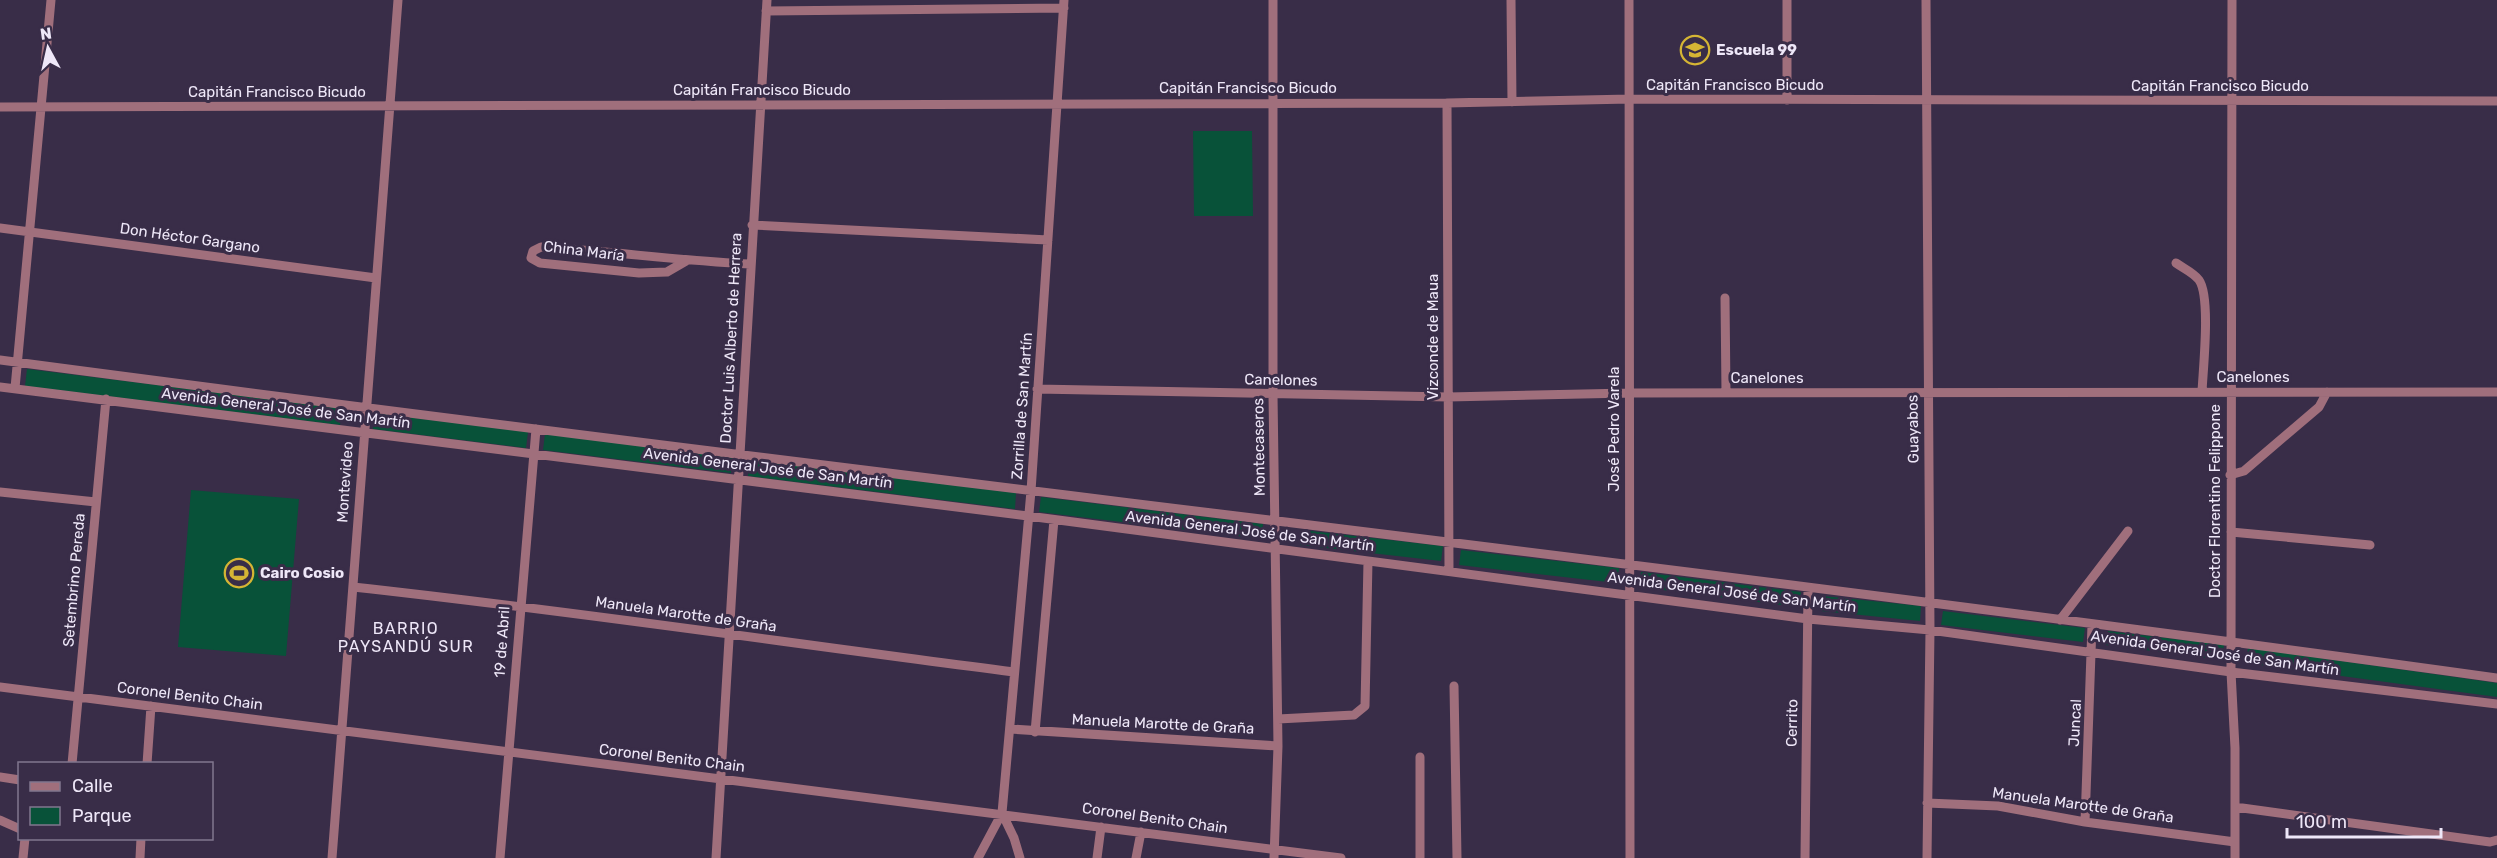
<svg xmlns="http://www.w3.org/2000/svg" width="2497" height="858" font-family="Rubik,sans-serif">
<rect width="100%" height="100%" fill="#392d48"/>
<path fill="#085239" d="M1193,131h59l1,85h-59z
M27,369l315,39 -2,17 -315,-39z
M374,413l154,19 -2,16 -153,-19z
M545,434l187,24 -1,15 -188,-23z
M749,460l267,33 -1,16 -267,-33z
M191,490l108,9 -13,157 -108,-9z
M1041,497l222,27 -1,15 -223,-27z
M1302,530l141,16 -2,15 -141,-16z
M1461,550l158,18 -2,15 -158,-18z
M1641,572l160,20 -2,15 -160,-20z
M1823,596l98,10 -1,15 -99,-10z
M1943,611l142,17 -2,14 -142,-17z
M2108,631l116,14 -2,15 -116,-15z
M2248,648l249,35v14l-251,-34z"/>
<g fill="none" stroke-linecap="round" stroke-linejoin="round">
<path stroke="#a06f7c" stroke-width="9" d="M1273,0v395l5,351 -4,112
M1511,0l1,102
M1629,0l1,858
M1926,0l4,630 -3,228
M2232,0l-1,672 4,76v110
M766,11l298,-3
M1787,100v-100
M1447,103l2,468
M0,107l1447,-4 183,-4 867,2
M752,225l296,15
M0,228l376,50
M686,261l-19,11 -28,1 -99,-10 -9,-5 2,-7 8,-4c70,4 139,14 209,17
M2176,263c7,5 18,10 23,17 12,17 4,89 3,112
M1725,298l1,95
M0,360c832,111 1666,203 2497,318
M0,387l1028,129 780,103 122,11 301,42 266,32
M15,388l36,-388
M1037,389l411,8 181,-4 868,-1
M2230,475l14,-4 75,-64 8,-15
M0,492l96,10
M2231,532l139,13
M353,587c221,24 441,57 661,85
M2060,620l68,-89
M1454,686l3,172
M0,687l1341,171
M1278,719l76,-4 11,-9 3,-145
M1010,729l268,17
M1035,732l19,-212
M72,764l34,-365
M147,764l4,-58
M0,777l20,3
M1927,803l71,3 87,16 150,20
M2235,807l255,35 7,-2
M1002,813l12,25 6,20
M0,820l20,9
M2085,822l7,-197
M23,858l2,-20
M140,858l1,-20
M332,858l66,-858
M500,858l36,-429
M716,858l51,-858
M978,858l24,-45 29,-322 33,-491
M1097,858l4,-31
M1136,858l5,-26
M1420,858v-101
M1805,858l3,-269"/>
</g>
<defs>
<g id="school-ring" transform="scale(1.5)"><circle r="9.5" fill="#392d48" stroke="#d5b534" stroke-width="1.5"/><path d="M0-5L7-2L0 1L-7-2ZM-4 1L0 2.5L4 1V4Q0 6-4 4Z" fill="#d5b534"/></g>
<g id="stadium-ring" transform="scale(1.5)"><circle r="9.5" fill="#392d48" stroke="#d5b534" stroke-width="1.5"/><path d="M0-5a6.5 5 0 1 0 0 10a6.5 5 0 1 0 0-10ZM-3.5-1.8h7v3.6h-7Z" fill="#d5b534"/></g>
</defs>
<g fill-rule="evenodd">
<use href="#school-ring" x="1695" y="50"/>
<use href="#stadium-ring" x="239" y="573"/>
</g>
<g text-anchor="middle" stroke-width="6" stroke-linejoin="round" paint-order="stroke">
<g font-size="15" font-weight="bold" fill="#eee7f8" stroke="#392d48" text-anchor="start">
<text x="1716" y="55">Escuela 99</text>
<text x="260" y="578">Cairo Cosio</text>
</g>
<g font-size="15" fill="#eee7f8" stroke="#392d48">
<text x="1735" y="90">Capitán Francisco Bicudo</text>
<text x="2220" y="91">Capitán Francisco Bicudo</text>
<text x="1248" y="93">Capitán Francisco Bicudo</text>
<text x="762" y="95">Capitán Francisco Bicudo</text>
<text x="277" y="97">Capitán Francisco Bicudo</text>
<text transform="translate(190 238) rotate(8)" y="5">Don Héctor Gargano</text>
<text transform="translate(584 251) rotate(7)" y="5">China María</text>
<text transform="translate(1433 337) rotate(-90)" y="5">Vizconde de Maua</text>
<text transform="translate(731 338) rotate(-87)" y="5">Doctor Luis Alberto de Herrera</text>
<text x="2253" y="382">Canelones</text>
<text x="1767" y="383">Canelones</text>
<text transform="translate(1281 380) rotate(1)" y="5">Canelones</text>
<text transform="translate(1022 406) rotate(-86)" y="5">Zorrilla de San Martín</text>
<text transform="translate(286 408) rotate(7)" y="5">Avenida General José de San Martín</text>
<text transform="translate(1614 429) rotate(-90)" y="5">José Pedro Varela</text>
<text transform="translate(1913 429) rotate(-91)" y="5">Guayabos</text>
<text transform="translate(1259 447) rotate(-91)" y="5">Montecaseros</text>
<text transform="translate(768 468) rotate(7)" y="5">Avenida General José de San Martín</text>
<text transform="translate(345 482) rotate(-86)" y="5">Montevideo</text>
<text transform="translate(2215 501) rotate(-90)" y="5">Doctor Florentino Felippone</text>
<text transform="translate(1250 531) rotate(7)" y="5">Avenida General José de San Martín</text>
<text transform="translate(74 580) rotate(-85)" y="5">Setembrino Pereda</text>
<text transform="translate(1732 592) rotate(7)" y="5">Avenida General José de San Martín</text>
<text transform="translate(686 614) rotate(8)" y="5">Manuela Marotte de Graña</text>
<text transform="translate(502 642) rotate(-86)" y="5">19 de Abril</text>
<text transform="translate(2215 653) rotate(8)" y="5">Avenida General José de San Martín</text>
<text transform="translate(190 696) rotate(7)" y="5">Coronel Benito Chain</text>
<text transform="translate(1792 723) rotate(-89)" y="5">Cerrito</text>
<text transform="translate(2075 723) rotate(-87)" y="5">Juncal</text>
<text transform="translate(1163 724) rotate(3)" y="5">Manuela Marotte de Graña</text>
<text transform="translate(672 758) rotate(7)" y="5">Coronel Benito Chain</text>
<text transform="translate(2083 805) rotate(8)" y="5">Manuela Marotte de Graña</text>
<text transform="translate(1155 818) rotate(8)" y="5">Coronel Benito Chain</text>
</g>
<g font-size="16" letter-spacing="1.5" fill="#eee7f8" stroke="#392d48">
<text x="406" y="634">BARRIO<tspan x="406" dy="18">PAYSANDÚ SUR</tspan></text>
</g>
</g>
<rect x="18" y="762" width="195" height="78" fill="#392d48" stroke="#81778e" stroke-width="1.5"/>
<rect x="30" y="782" width="30" height="9" fill="#a06f7c" stroke="#81778e" stroke-width="1.5"/>
<text x="72" y="792" font-size="18" fill="#eee7f8">Calle</text>
<rect x="30" y="807" width="30" height="18" fill="#085239" stroke="#81778e" stroke-width="1.5"/>
<text x="72" y="822" font-size="18" fill="#eee7f8">Parque</text>
<g transform="translate(48 48) rotate(352)" stroke="#392d48" stroke-width="4.5" paint-order="stroke">
<path d="M0-4.5L10 22L0 15L-10 22Z" fill="#eee7f8"/>
<text y="-9" font-size="16" font-weight="bold" text-anchor="middle" fill="#eee7f8">N</text>
</g>
<path d="M2287 828v9h154v-9" fill="none" stroke="#eee7f8" stroke-width="3"/>
<text x="2296" y="828" font-size="18" fill="#eee7f8" stroke="#392d48" stroke-width="4.5" paint-order="stroke">100 m</text>
</svg>
